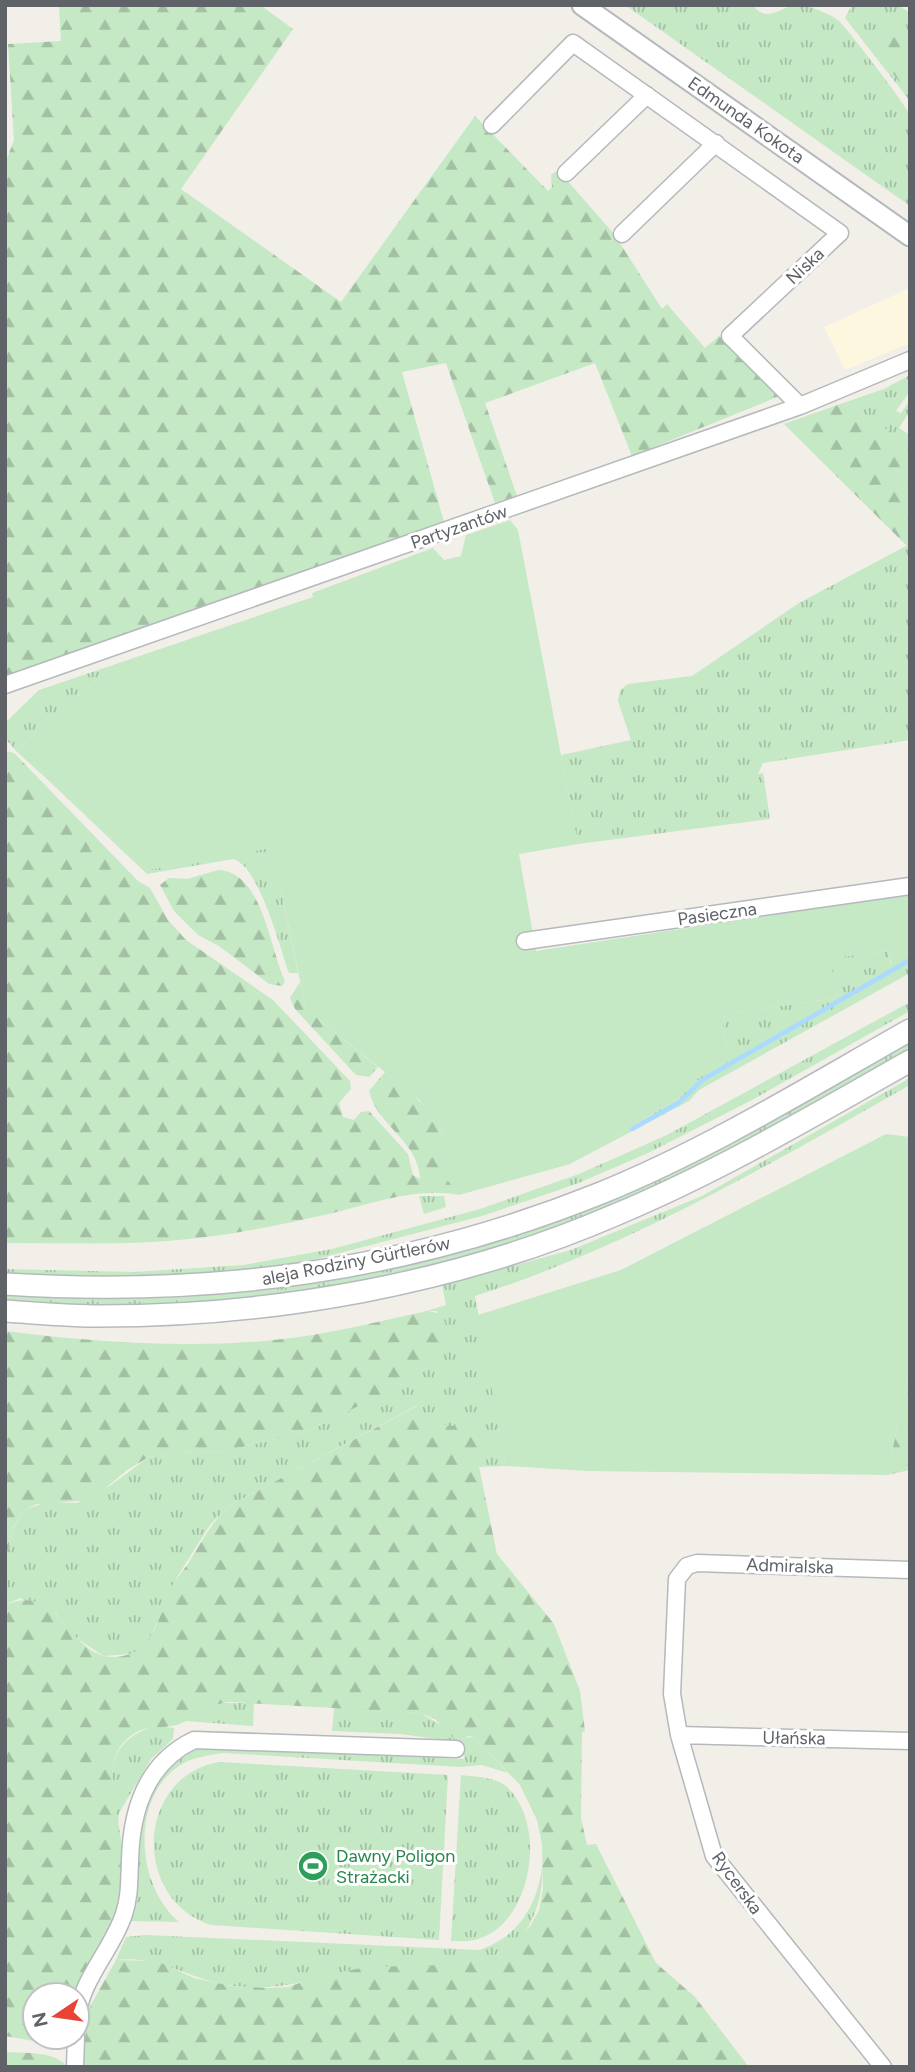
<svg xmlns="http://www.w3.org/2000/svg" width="915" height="2072" font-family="Figtree,sans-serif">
<defs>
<pattern id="grass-tufts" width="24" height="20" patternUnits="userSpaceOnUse" patternTransform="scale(1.75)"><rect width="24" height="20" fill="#c5e8c5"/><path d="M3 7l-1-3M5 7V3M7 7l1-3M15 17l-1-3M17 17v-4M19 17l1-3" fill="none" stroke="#a3c0a4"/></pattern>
<pattern id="forest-firs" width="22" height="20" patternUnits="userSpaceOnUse" patternTransform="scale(1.75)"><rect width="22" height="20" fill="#c5e8c5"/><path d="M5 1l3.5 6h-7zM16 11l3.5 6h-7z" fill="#a3c0a4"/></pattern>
</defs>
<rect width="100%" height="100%" fill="#f1efe8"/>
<path fill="#fef7e0" d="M910,288v55l-65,27 -21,-43z"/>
<path fill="url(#grass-tufts)" d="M625,5h128c14,21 30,-2 47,0 10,1 31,9 39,16 8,7 69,87 71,94 5,26 0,64 0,91z
M852,5h46l12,8v88l-65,-83z
M910,375v16l-14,20 5,2 9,-13v11l-11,17 11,7v10l-64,-43 38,-13z
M906,546l4,1v193l-147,23 -5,11 5,-1 7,46 -192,25 -17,-89 70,-15 -13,-39 2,-11 8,-6 64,-8 107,-73z
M113,665l-97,86 -11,-13v-15l34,-33z
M47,779l100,91 125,-23 26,126h-9c-9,-25 -30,-108 -56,-114l-86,15z
M889,951l2,14 19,-9v17l-211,117 -10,11 -119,63 109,-66 16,-18 34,-20 -6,-34 2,-12 111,-16 -6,-40z
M910,1002v9l-160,90 -102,52 -72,31 -94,32 -196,51 -91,11 -190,-1v-8l130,3 108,-7 89,-16 148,-40 99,-35 88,-39z
M910,1041v10c-74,40 -146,87 -223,122 -228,105 -432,141 -682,130v-8l131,3 107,-7 52,-6 169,-36z
M910,1078v7c-140,79 -281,162 -435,211l31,170 -27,1 -6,-51c-21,20 -40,8 -57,-10l-187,100 -19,19 -33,52 -26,59 -10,13 -10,5 -27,2 -28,-18 -20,-24 -36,-16 -15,7v-40l7,-35 12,-20 23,-8 30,1 34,-18 38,-28 29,-6 39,2 94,-23 89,-45 33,-22 4,-52h-10l19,-6 -4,-20 129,-35 131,-54z
M419,1196h25l2,11 -22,7z
M217,1703h37l-1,23 -67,-5z
M334,1707l87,6 41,25 12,-1 34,36 -26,-8 -21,2 -237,-14c-14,2 -30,4 -42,11 -53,32 -46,122 -3,158l-49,-1c8,-17 7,-34 7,-53 2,-56 10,-92 63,-121l265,12 -8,-17 -56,-8 -69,-3z
M154,1726l20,2 -1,11 -22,20 -32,54 -1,11c-8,-46 -16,-80 36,-98z
M220,1762l228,13 -9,165 -228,-15c-80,-25 -75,-150 9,-163z
M461,1775c15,2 35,2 46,12 41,38 25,136 -29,152 -9,3 -19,2 -27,2z
M543,1861c0,90 -50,105 -131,107 -15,1 -32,-3 -48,0 -47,9 -81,24 -130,18 -42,-5 -75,-32 -118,-26l10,-23 20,-2 333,15c41,-13 60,-48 64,-89z"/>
<path fill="url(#forest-firs)" d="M59,5h201l33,24 -112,160 160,113 134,-186 73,75 4,-4 -1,-12 7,-5 56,64 48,75 5,-5 38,44 14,-12 61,60 -148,60 -37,-93 -110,40 32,93 -22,7 -49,-140 -44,9 42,150 -439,163v-521l9,-24 -6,-96 53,-3z
M884,36h10l16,25v34l-39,-49 3,-7z
M846,402l64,43v104l-126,-125z
M5,751l9,2 124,128 12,7 18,32 18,20 87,60 77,81 1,8 -12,14 4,14 11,3 7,-8 8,-1 39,43 5,21 7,4c-1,-38 -43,-53 -51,-88l16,-19c23,18 50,37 60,66 -9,23 0,38 14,57 -42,-8 -85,8 -126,18 -45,10 -90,20 -136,25 -63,8 -128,5 -192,5z
M218,870c45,2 51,77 67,111l-3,5 -13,-2 -50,-38 -21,-11 -24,-24 -14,-26 9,-7 18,1z
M300,982l6,27 72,58 -9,10 -13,-2 -61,-66 -5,-11z
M427,1311c16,1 19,10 22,25l-16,27 -33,22 -89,45 -94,23 -39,-2 -29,6 -22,13 -36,30 -54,4 -13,6 -12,19 -7,36v-234c88,11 180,18 269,9 52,-5 102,-18 153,-29z
M910,1367v103l-23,5z
M417,1406c15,17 37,30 57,9l5,52 18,87 57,70 26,67 5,40 -3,1 -1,86 6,27 9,-1 60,119 39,34 54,70h-667l6,-57 28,-50 41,1 37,17 37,8 38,2 19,-1 32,-11 47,-9 82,-2 48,-11 13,-8 21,-21 8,-15 4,-21 -1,-45 -5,-24 -17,-35 -46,-48 -6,-1 -11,6 -22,-23 -14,-6 -191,-11c-26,2 -34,19 -58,24 -11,2 -20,0 -31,4 -46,21 -24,73 -20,110 1,18 2,36 0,53 -4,36 -29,71 -46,102h-40v42h33v5l-5,4 -58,-10v-431c59,-26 63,62 118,51 32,-6 36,-42 47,-67 5,-10 13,-17 19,-27 13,-21 22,-39 40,-56z
M5,2052c18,1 52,-1 62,15h-62z"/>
<path fill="#c5e8c5" d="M510,520l8,10 60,314 -59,10 17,97 374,-57v63l-18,10 -3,-16 -58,7 5,40 -111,16 -2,12 6,34 -34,20 -13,16 -112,68 -111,31 -15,-19 -5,-24 6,-14 -3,-8 -22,-30 -114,-91 -34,-161 -125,22 -131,-119 97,-86 200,-68 -1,-4 121,-45 11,12 17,-4 5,-21z
M886,1134l24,3v230l-23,108 -300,-4 -81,-5 -28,-151 143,-45z"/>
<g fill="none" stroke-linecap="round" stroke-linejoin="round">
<path stroke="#aadaff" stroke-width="4.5" d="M632,1129l48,-27 22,-22 208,-120"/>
<g stroke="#b5b8bc" stroke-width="19">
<path id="minor" d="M492,125l81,-82 267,190 -110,103 70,70
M566,173l81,-78
M622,234l94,-91
M5,685l795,-279 110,-46
M525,941l385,-55
M679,1735l231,6
M77,2021c2,-40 35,-70 47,-107 6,-18 5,-34 6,-53 1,-50 16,-98 64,-121l262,9
M75,2067l1,-30
M883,2067l-169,-211 -35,-121 -7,-41 5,-115 10,-13 10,-3 213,7"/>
</g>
<g stroke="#b5b8bc" stroke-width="23">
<path id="tertiary" d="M582,5l328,231"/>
</g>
<g stroke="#b6babf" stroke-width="24">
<path id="secondary" d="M5,1284c209,13 402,-13 596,-91 108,-44 208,-106 309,-163
M5,1311c32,2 64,5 95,5 174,0 355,-32 515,-101 103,-43 198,-99 295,-154"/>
</g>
<use href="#minor" stroke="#fff" stroke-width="16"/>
<use href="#tertiary" stroke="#fff" stroke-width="19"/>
<use href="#secondary" stroke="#fff" stroke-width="21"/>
</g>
<defs>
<g id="stadium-disc" transform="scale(1.575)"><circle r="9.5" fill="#2e9e5b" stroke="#fff"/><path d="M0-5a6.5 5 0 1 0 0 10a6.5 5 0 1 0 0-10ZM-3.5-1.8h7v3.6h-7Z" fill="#fff"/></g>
</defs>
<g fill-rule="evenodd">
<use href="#stadium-disc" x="313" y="1866"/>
</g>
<g text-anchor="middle" stroke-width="6" stroke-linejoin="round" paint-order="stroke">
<g font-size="18" fill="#5f6368" stroke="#fff">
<text transform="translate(746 120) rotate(35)" y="6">Edmunda Kokota</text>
<text transform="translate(805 266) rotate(-43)" y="6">Niska</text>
<text transform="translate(459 527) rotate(-19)" y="6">Partyzantów</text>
<text transform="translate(717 914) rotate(-8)" y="6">Pasieczna</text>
<text transform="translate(356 1261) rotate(-11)" y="6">aleja Rodziny Gürtlerów</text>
<text transform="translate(790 1566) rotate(2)" y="6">Admiralska</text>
<text transform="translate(794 1738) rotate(1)" y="6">Ułańska</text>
<text transform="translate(737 1883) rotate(54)" y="6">Rycerska</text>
</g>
<g font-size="18" fill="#27864d" stroke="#fff" text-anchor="start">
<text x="336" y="1862">Dawny Poligon<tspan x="336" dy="21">Strażacki</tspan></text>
</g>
</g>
<rect width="915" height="2072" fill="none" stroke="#5f6368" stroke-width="14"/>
<g transform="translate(56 2016) rotate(257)"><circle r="33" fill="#ffffff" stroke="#bfc1c3" stroke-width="2"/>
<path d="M0-5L12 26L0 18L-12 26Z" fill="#ea4335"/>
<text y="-10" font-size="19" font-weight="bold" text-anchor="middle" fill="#5f6368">N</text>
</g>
</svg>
